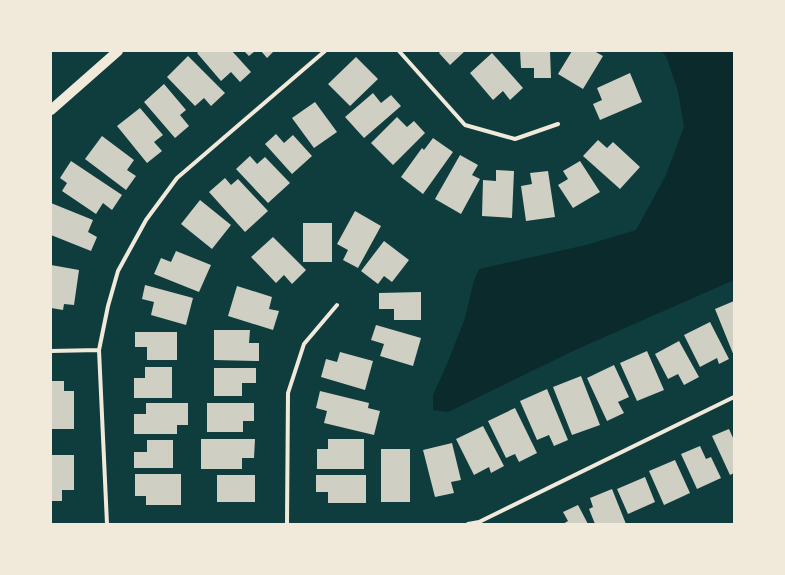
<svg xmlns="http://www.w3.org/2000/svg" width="785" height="575" font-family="'Varela Round',sans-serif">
<rect width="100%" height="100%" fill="#0f3d3e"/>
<path fill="#0a2a2b" d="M661,51h73v229l-159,70 -127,62 -15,-2v-15l15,-33 17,-44 9,-38 5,-11 107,-24 50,-15 29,-53 19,-50 -6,-36 -12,-35z"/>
<path fill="#cfcfc3" d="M199,51h33l19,21 -11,10 -9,-10 -10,9 -24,-28z
M244,51h11l-6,5z
M261,51h13l-7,7z
M441,51h24l-15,14 -11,-12z
M520,51h30l1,27h-17v-10h-13z
M572,51h22l9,5 -20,33 -25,-15z
M492,53l31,35 -13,12 -7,-9 -10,9 -23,-27z
M188,56l37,37 -14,13 -7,-8 -9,8 -28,-29z
M356,57l22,22 -28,27 -22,-22z
M630,73l12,29 -42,18 -7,-16 9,-4 -5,-12z
M164,84l22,26 -6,5 9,11 -14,12 -31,-36z
M373,93l8,10 10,-8 10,11 -37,32 -19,-21z
M315,102l22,30 -23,16 -22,-30z
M140,108l23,27 -9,7 8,9 -15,12 -30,-37z
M397,117l10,10 7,-6 11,12 -32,32 -22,-22z
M276,134l8,9 9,-8 19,21 -20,18 -27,-30z
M102,136l32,24 -7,10 9,6 -10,14 -41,-31z
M433,138l20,14 -30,42 -22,-17 21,-29 2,2z
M598,140l9,8 6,-6 27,25 -20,22 -37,-33z
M460,155l18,10 -6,10 8,4 -19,35 -26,-15z
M250,156l7,8 8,-7 25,26 -22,20 -32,-34z
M71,161l51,34 -10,15 -9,-7 -7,11 -34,-23 5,-8 -7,-5z
M580,161l20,31 -27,16 -15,-23 10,-6 -5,-8z
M496,170l18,1 -2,47 -30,-2 1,-36 13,1z
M548,171l7,46 -29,4 -5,-35 11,-2 -2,-11z
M225,178l6,7 7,-6 30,32 -23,21 -36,-40z
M200,200l31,25 -19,24 -31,-25z
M51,203l42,17 -5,12 9,5 -6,14 -40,-16z
M355,211l26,15 -23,42 -15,-8 5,-10 -11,-6z
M303,223h29v39h-29z
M273,237l33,33 -14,14 -8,-9 -8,8 -25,-26z
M384,241l25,19 -17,22 -8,-6 -6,8 -17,-13z
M176,251l35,14 -12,27 -45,-18 7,-16 10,4z
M51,265l28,5 -5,35 -10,-1 -1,6 -12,-2z
M145,285l48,13 -7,27 -35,-10 3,-13 -12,-3z
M237,286l35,11 -3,12 10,2 -6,19 -45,-14z
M421,292v28h-27v-11h-15v-16z
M734,301v55l-19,-47z
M710,322l19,37 -10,5 -2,-6 -17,9 -16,-32z
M376,325l45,13 -8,28 -33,-10 4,-12 -13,-4z
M214,330h36l-1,13h10v18l-45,-1z
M135,332h42v28h-30v-13h-12z
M679,341l20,36 -15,8 -6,-11 -10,5 -13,-25z
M647,351l17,39 -27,11 -17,-38z
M340,352l33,9 -8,29 -44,-13 5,-18 11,3z
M614,365l15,32 -11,5 6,11 -17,8 -20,-43z
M145,367h27v31h-38v-20h11z
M214,368h42v15h-14v13h-28z
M581,376l19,49 -28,10 -19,-48z
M51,381h13v10h10v38h-23z
M547,389l21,51 -14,6 -5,-11 -12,5 -17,-39z
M320,391l49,12 -1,5 12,3 -6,24 -50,-12 3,-12 -11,-3z
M146,403h42v22h-11v9h-43v-20h12z
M207,403h47v18h-11v11h-36z
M515,408l22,45 -18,9 -4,-8 -9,4 -18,-37z
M483,426l21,40 -13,7 -2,-6 -15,8 -18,-36z
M729,429l5,11v33l-4,2 -18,-39z
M201,439h54l-1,19h-12v11h-41z
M328,439h36v30h-47v-20h11z
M147,440h26v28h-39v-16h13z
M452,443l9,37 -10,2 3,11 -19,4 -12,-47z
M700,446l6,13 5,-2 10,21 -24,11 -16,-35z
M381,449h29v53h-29z
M51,455h23v35h-12v11h-11z
M675,460l15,33 -26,12 -15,-34z
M135,474h46v31h-35v-9h-11z
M217,475h38v27h-38z
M316,475h50v28h-38v-11h-12z
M645,477l10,25 -27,12 -11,-25z
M612,489l14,35h-31l-6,-15 4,-2 -3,-9z
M578,505l10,19h-25l5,-3 -5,-9z"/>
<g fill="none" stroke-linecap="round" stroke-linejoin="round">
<path stroke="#f1e9da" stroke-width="4" d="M399,51l66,74 50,14 43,-15
M51,351l48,-1
M107,524l-8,-174 9,-44 10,-35 28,-51 31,-42 148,-127
M287,524l1,-131 16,-49 33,-39
M468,524l11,-2 255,-125"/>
<path stroke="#f1e9da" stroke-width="10" d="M51,110l67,-59"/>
</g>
<rect width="785" height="575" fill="none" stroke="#f1e9da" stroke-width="104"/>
</svg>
